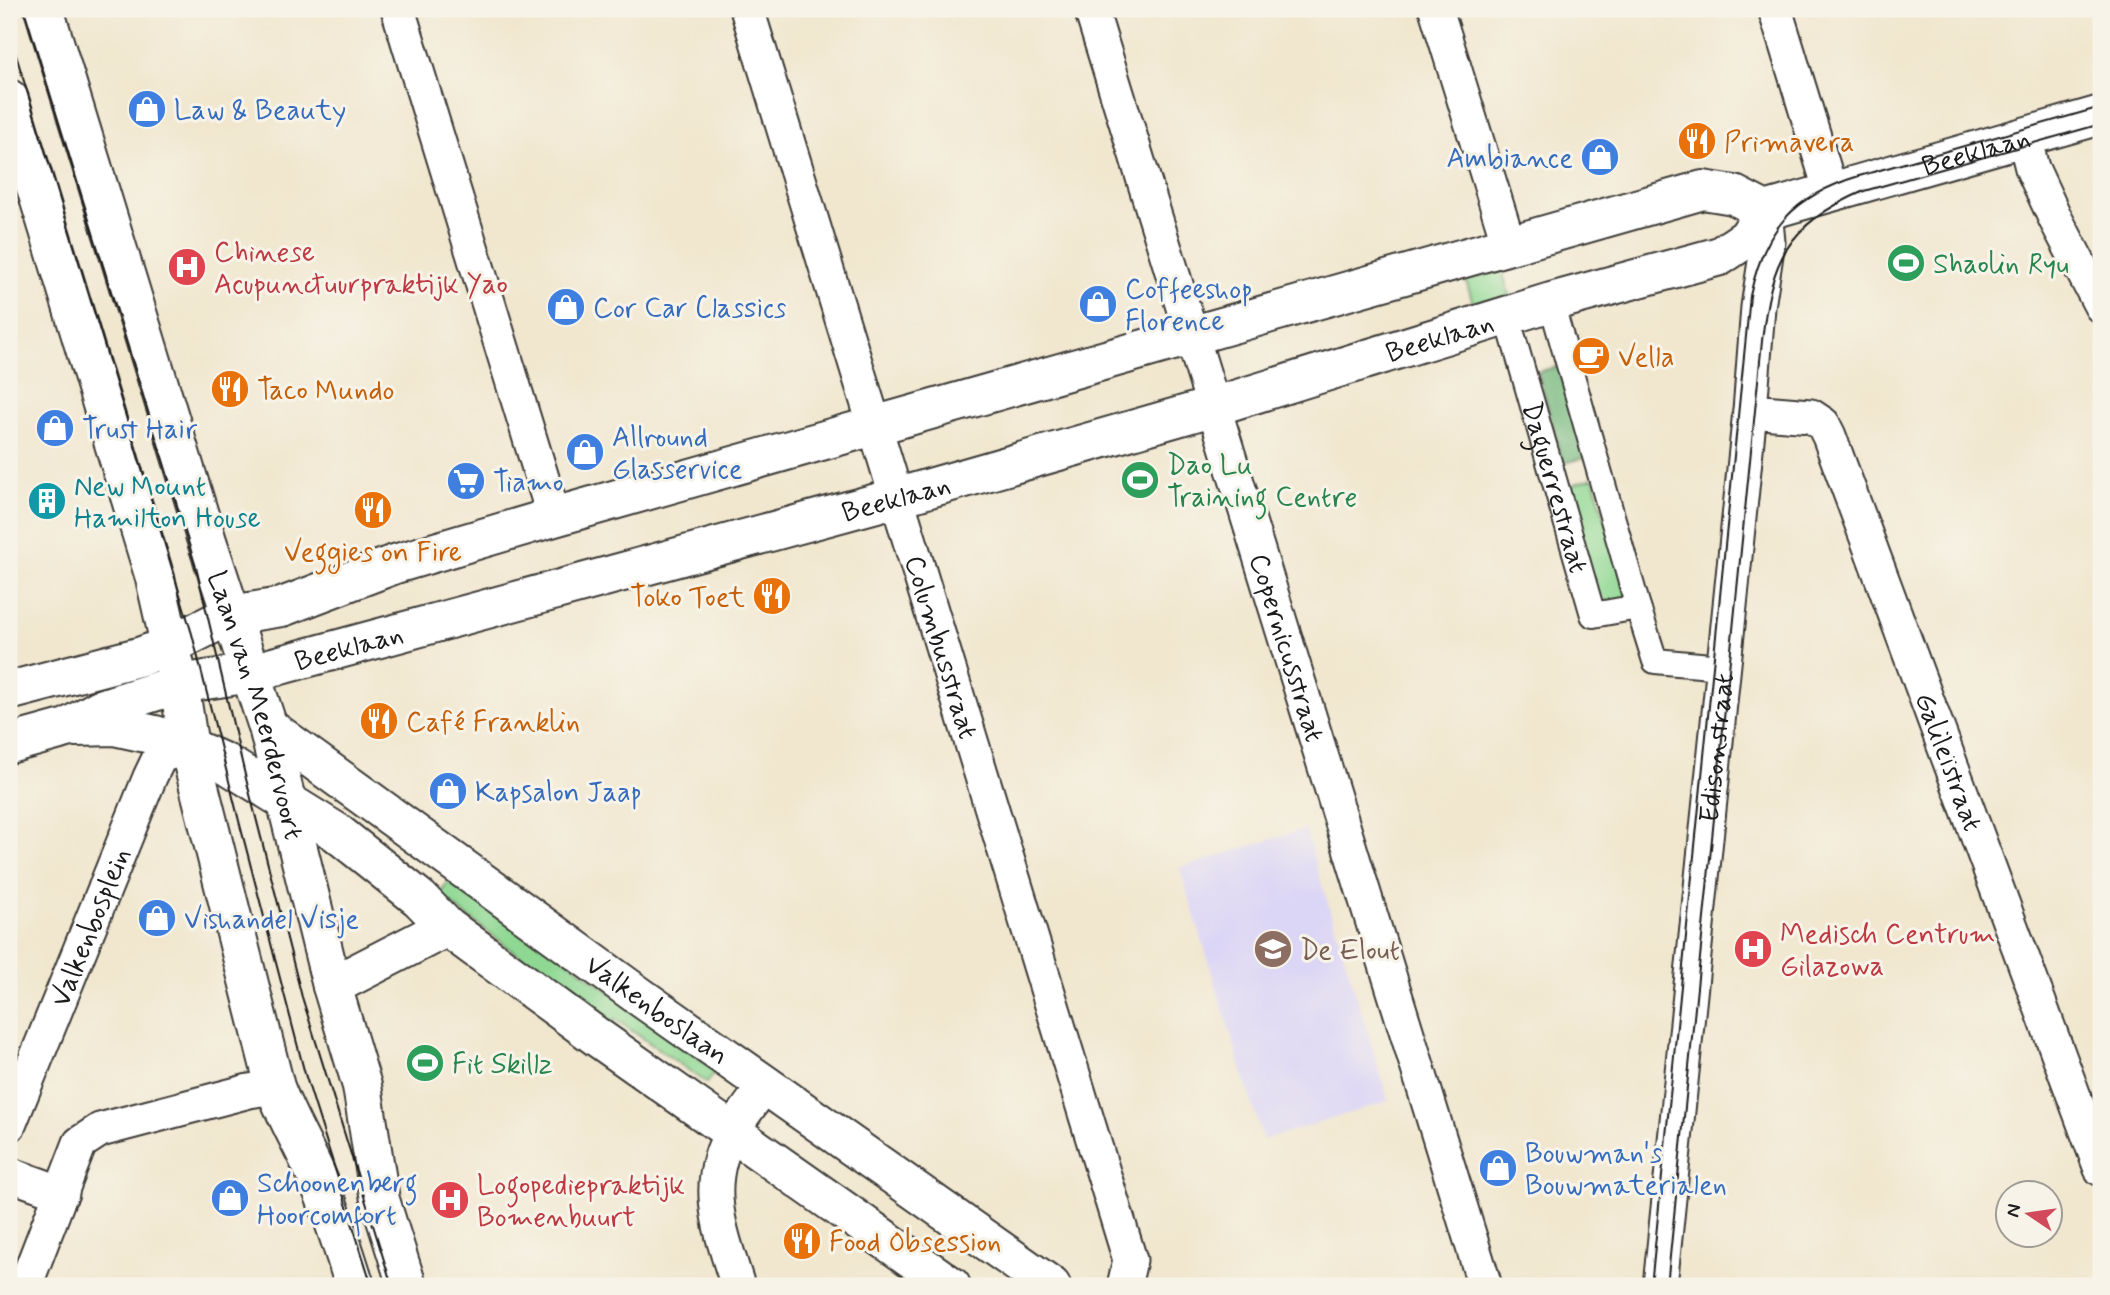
<svg xmlns="http://www.w3.org/2000/svg" width="2110" height="1295" font-family="Mynerve,sans-serif">
<rect width="100%" height="100%" fill="#f7f3e8"/>
<filter id="ink" filterUnits="userSpaceOnUse"><feTurbulence type="fractalNoise" baseFrequency=".0143" numOctaves="2"/><feDisplacementMap in="SourceGraphic" scale="14" xChannelSelector="R" yChannelSelector="G"/><feConvolveMatrix kernelMatrix="1 2 1 2 8 2 1 2 1" color-interpolation-filters="sRGB"/></filter>
<filter id="wash" filterUnits="userSpaceOnUse"><feTurbulence type="fractalNoise" baseFrequency=".00686" numOctaves="4" result="noise"/><feDisplacementMap in="SourceGraphic" scale="28" xChannelSelector="R" yChannelSelector="G"/><feGaussianBlur stdDeviation="1.57" result="paint"/><feColorMatrix in="noise" values="0 0 0 0 0 0 0 0 0 0 0 0 0 0 0 0 0 1.4 0 .05"/><feComposite in="paint" operator="in"/></filter>
<g filter="url(#wash)">
<rect width="100%" height="100%" fill="#f1e7cf"/>
<path fill="#dcd6f6" d="M1305,829l84,272 -126,39 -83,-272z"/>
<path fill="#8fd893" stroke="#567a58" stroke-width="2" d="M1501,266l10,36 -35,10 -11,-34z
M1593,478l36,123 -31,9 -36,-122z
M453,875l263,196 -9,12 -92,-64 -4,6 -172,-130z"/>
<path fill="#73b87d" stroke="#486a4c" stroke-width="2" d="M1559,366l26,92 -22,5 -25,-91z"/>
</g>
<g filter="url(#ink)">
<g fill="none" stroke-linecap="round" stroke-linejoin="round">
<g stroke="#3c3a37" stroke-width="28">
<g id="pedestrian">
<path d="M1551,302l87,305"/>
<path id="s1" d="M1507,316l86,299 45,-8 17,54 67,6"/>
</g>
</g>
<g stroke="#3c3a37" stroke-width="37">
<g id="minor">
<path d="M398,9l156,508"/>
<path id="s2" d="M747,9l383,1251 -6,26"/>
<path id="s3" d="M1091,9l394,1277"/>
<path d="M1436,9l73,236"/>
<path d="M1775,9l56,183"/>
<path d="M2024,136l8,32 24,52 45,86"/>
<path id="s4" d="M1750,411l61,5 12,8 6,12 272,733"/>
<path id="s5" d="M9,1125l141,-348 10,-21 29,-9"/>
<path d="M9,1174l53,19"/>
<path d="M25,1286l55,-143 20,-13 149,-39 26,-4"/>
<path d="M738,1286c-17,-54 -38,-103 -4,-157 9,-15 21,-30 31,-44"/>
<path id="s6" d="M1660,1286l90,-875 8,-104 10,-65 -3,-31"/>
</g>
</g>
<g stroke="#3c3a37" stroke-width="42">
<g id="tertiary">
<path id="s7" d="M44,9l163,532 61,186 64,259 30,100 18,114 27,86"/>
<path d="M9,99l146,479 24,106 10,63 86,340c11,30 28,58 41,88 16,36 27,73 39,111"/>
<path id="s8" d="M9,691l133,-35 27,-10 61,-31 52,-8 113,-43 159,-47 1149,-327 31,5 31,16 336,-96"/>
<path d="M76,727l38,-1 41,9 34,12 36,16 111,69 84,67 27,28 150,110 354,249"/>
<path id="s9" d="M268,727l371,269 412,290"/>
<path id="s10" d="M9,744l58,-16 33,-19 79,-25 72,-11 644,-175 317,-91 339,-105 169,-46 27,-18 18,-27"/>
<path d="M332,986l115,-59"/>
</g>
</g>
<use href="#pedestrian" stroke="#fff" stroke-width="24"/>
<use href="#minor" stroke="#fff" stroke-width="33"/>
<use href="#tertiary" stroke="#fff" stroke-width="38"/>
<path stroke="#1c1c1c" stroke-width="2" d="M24,9l172,558 49,208 57,222 90,289
M9,32l183,602 47,187 66,253 67,212
M1651,1286l99,-990c14,-67 43,-100 109,-120l242,-69
M1667,1286l95,-945c9,-81 24,-116 102,-150l237,-67"/>
</g>
</g>
<defs>
<g id="shop-disc" transform="scale(2.0125)"><circle r="9.5" fill="#3f7fe0" stroke="#f7f3e8"/><path d="M-5-2.5h2.3a2.7 3.5 0 0 1 5.4 0H5L5.5 6h-11ZM-1.5-2.5h3a1.5 2.3 0 0 0-3 0Z" fill="#fff"/></g>
<g id="restaurant-disc" transform="scale(2.0125)"><circle r="9.5" fill="#e8710a" stroke="#f7f3e8"/><path d="M-5-6h1v4h1v-4h1v4h1v-4h1v5L-1.5 .5V6h-2V.5L-5-1ZM5-6V6H3V1.5H1.5Q1.5-4 5-6Z" fill="#fff"/></g>
<g id="stadium-disc" transform="scale(2.0125)"><circle r="9.5" fill="#2e9e5b" stroke="#f7f3e8"/><path d="M0-5a6.5 5 0 1 0 0 10a6.5 5 0 1 0 0-10ZM-3.5-1.8h7v3.6h-7Z" fill="#fff"/></g>
<g id="hospital-disc" transform="scale(2.0125)"><circle r="9.5" fill="#e0444e" stroke="#f7f3e8"/><path d="M-5-5h3v3.5h4V-5h3V5h-3V1.5h-4V5h-3Z" fill="#fff"/></g>
<g id="cafe-disc" transform="scale(2.0125)"><circle r="9.5" fill="#e8710a" stroke="#f7f3e8"/><path d="M-5.5-4.5H6V0H3Q3 3.5 0 3.5H-2.5Q-5.5 3.5-5.5 0ZM3-3.2v2h1.7v-2ZM-6 4.5H4V6H-6Z" fill="#fff"/></g>
<g id="supermarket-disc" transform="scale(2.0125)"><circle r="9.5" fill="#3f7fe0" stroke="#f7f3e8"/><path d="M-6-5.5h2.5l.6 2H6L4.5 2H-2.5L-4.4-4H-6ZM-1.5 3.2a1.3 1.3 0 1 0 .1 0ZM3 3.2a1.3 1.3 0 1 0 .1 0Z" fill="#fff"/></g>
<g id="building-disc" transform="scale(2.0125)"><circle r="9.5" fill="#0f9aa8" stroke="#f7f3e8"/><path d="M-4-6H4V6H1V3H-1V6H-4ZM-2.5-4.3h1.7v1.8h-1.7ZM.8-4.3h1.7v1.8H.8ZM-2.5-1h1.7V.8h-1.7ZM.8-1h1.7V.8H.8Z" fill="#fff"/></g>
<g id="school-disc" transform="scale(2.0125)"><circle r="9.5" fill="#8d6e63" stroke="#f7f3e8"/><path d="M0-5L7-2L0 1L-7-2ZM-4 1L0 2.5L4 1V4Q0 6-4 4Z" fill="#fff"/></g>
</defs>
<g fill-rule="evenodd">
<use href="#shop-disc" x="147" y="109"/>
<use href="#restaurant-disc" x="1697" y="141"/>
<use href="#shop-disc" x="1600" y="157"/>
<use href="#stadium-disc" x="1906" y="263"/>
<use href="#hospital-disc" x="187" y="267"/>
<use href="#shop-disc" x="1098" y="304"/>
<use href="#shop-disc" x="566" y="307"/>
<use href="#cafe-disc" x="1591" y="356"/>
<use href="#restaurant-disc" x="230" y="389"/>
<use href="#shop-disc" x="55" y="428"/>
<use href="#shop-disc" x="585" y="452"/>
<use href="#stadium-disc" x="1140" y="480"/>
<use href="#supermarket-disc" x="466" y="481"/>
<use href="#building-disc" x="47" y="501"/>
<use href="#restaurant-disc" x="373" y="510"/>
<use href="#restaurant-disc" x="772" y="596"/>
<use href="#restaurant-disc" x="379" y="721"/>
<use href="#shop-disc" x="448" y="791"/>
<use href="#shop-disc" x="157" y="918"/>
<use href="#school-disc" x="1273" y="949"/>
<use href="#hospital-disc" x="1753" y="949"/>
<use href="#stadium-disc" x="425" y="1063"/>
<use href="#shop-disc" x="1498" y="1168"/>
<use href="#shop-disc" x="230" y="1198"/>
<use href="#hospital-disc" x="450" y="1200"/>
<use href="#restaurant-disc" x="802" y="1241"/>
</g>
<g text-anchor="middle" stroke-width="6" stroke-linejoin="round" paint-order="stroke">
<g font-size="28" fill="#366cbe" stroke="#f7f3e8" text-anchor="start">
<text x="174" y="119">Law &amp; Beauty</text>
<text x="1573" y="167" text-anchor="end">Ambiance</text>
<text x="1125" y="298">Coffeeshop<tspan x="1125" dy="32">Florence</tspan></text>
<text x="593" y="317">Cor Car Classics</text>
<text x="82" y="438">Trust Hair</text>
<text x="612" y="446">Allround<tspan x="612" dy="32">Glasservice</tspan></text>
<text x="493" y="491">Tiamo</text>
<text x="475" y="801">Kapsalon Jaap</text>
<text x="184" y="928">Vishandel Visje</text>
<text x="1525" y="1162">Bouwman's<tspan x="1525" dy="32">Bouwmaterialen</tspan></text>
<text x="257" y="1192">Schoonenberg<tspan x="257" dy="32">Hoorcomfort</tspan></text>
</g>
<g font-size="28" fill="#c56008" stroke="#f7f3e8" text-anchor="start">
<text x="1724" y="151">Primavera</text>
<text x="1618" y="366">Vella</text>
<text x="257" y="399">Taco Mundo</text>
<text x="373" y="561" text-anchor="middle">Veggies on Fire</text>
<text x="745" y="606" text-anchor="end">Toko Toet</text>
<text x="406" y="731">Café Franklin</text>
<text x="829" y="1251">Food Obsession</text>
</g>
<g font-size="28" fill="#1c1c1c" stroke="#f7f3e8">
<text dy="10" stroke="none"><textPath href="#s8" startOffset="2054">Beeklaan</textPath></text>
<text dy="10" stroke="none"><textPath href="#s10" startOffset="1489">Beeklaan</textPath></text>
<text dy="10" stroke="none"><textPath href="#s1" startOffset="178">Daguerrestraat</textPath></text>
<text dy="10" stroke="none"><textPath href="#s10" startOffset="922">Beeklaan</textPath></text>
<text dy="10" stroke="none"><textPath href="#s10" startOffset="355">Beeklaan</textPath></text>
<text dy="10" stroke="none"><textPath href="#s2" startOffset="667">Columbusstraat</textPath></text>
<text dy="10" stroke="none"><textPath href="#s3" startOffset="668">Copernicusstraat</textPath></text>
<text dy="10" stroke="none"><textPath href="#s7" startOffset="728">Laan van Meerdervoort</textPath></text>
<text dy="10" stroke="none"><textPath href="#s6" startOffset="541">Edisonstraat</textPath></text>
<text dy="10" stroke="none"><textPath href="#s4" startOffset="436">Galileïstraat</textPath></text>
<text dy="10" stroke="none"><textPath href="#s5" startOffset="214">Valkenbosplein</textPath></text>
<text dy="10" stroke="none"><textPath href="#s9" startOffset="481">Valkenboslaan</textPath></text>
</g>
<g font-size="28" fill="#be3a42" stroke="#f7f3e8" text-anchor="start">
<text x="214" y="261">Chinese<tspan x="214" dy="32">Acupunctuurpraktijk Yao</tspan></text>
<text x="1780" y="943">Medisch Centrum<tspan x="1780" dy="32">Gilazowa</tspan></text>
<text x="477" y="1194">Logopediepraktijk<tspan x="477" dy="32">Bomenbuurt</tspan></text>
</g>
<g font-size="28" fill="#27864d" stroke="#f7f3e8" text-anchor="start">
<text x="1933" y="273">Shaolin Ryu</text>
<text x="1167" y="474">Dao Lu<tspan x="1167" dy="32">Training Centre</tspan></text>
<text x="452" y="1073">Fit Skillz</text>
</g>
<g font-size="28" fill="#0d838f" stroke="#f7f3e8" text-anchor="start">
<text x="74" y="495">New Mount<tspan x="74" dy="32">Hamilton House</tspan></text>
</g>
<g font-size="28" fill="#785e54" stroke="#f7f3e8" text-anchor="start">
<text x="1300" y="959">De Elout</text>
</g>
</g>
<rect width="2110" height="1295" fill="none" stroke="#f7f3e8" stroke-width="35"/>
<g transform="translate(2029 1214) rotate(283)"><circle r="33" fill="#f7f3e8" stroke="#9f9d96" stroke-width="2"/>
<path d="M0-5L12 26L0 18L-12 26Z" fill="#d1495b"/>
<text y="-10" font-size="19" font-weight="bold" text-anchor="middle" fill="#1c1c1c">N</text>
</g>
</svg>
